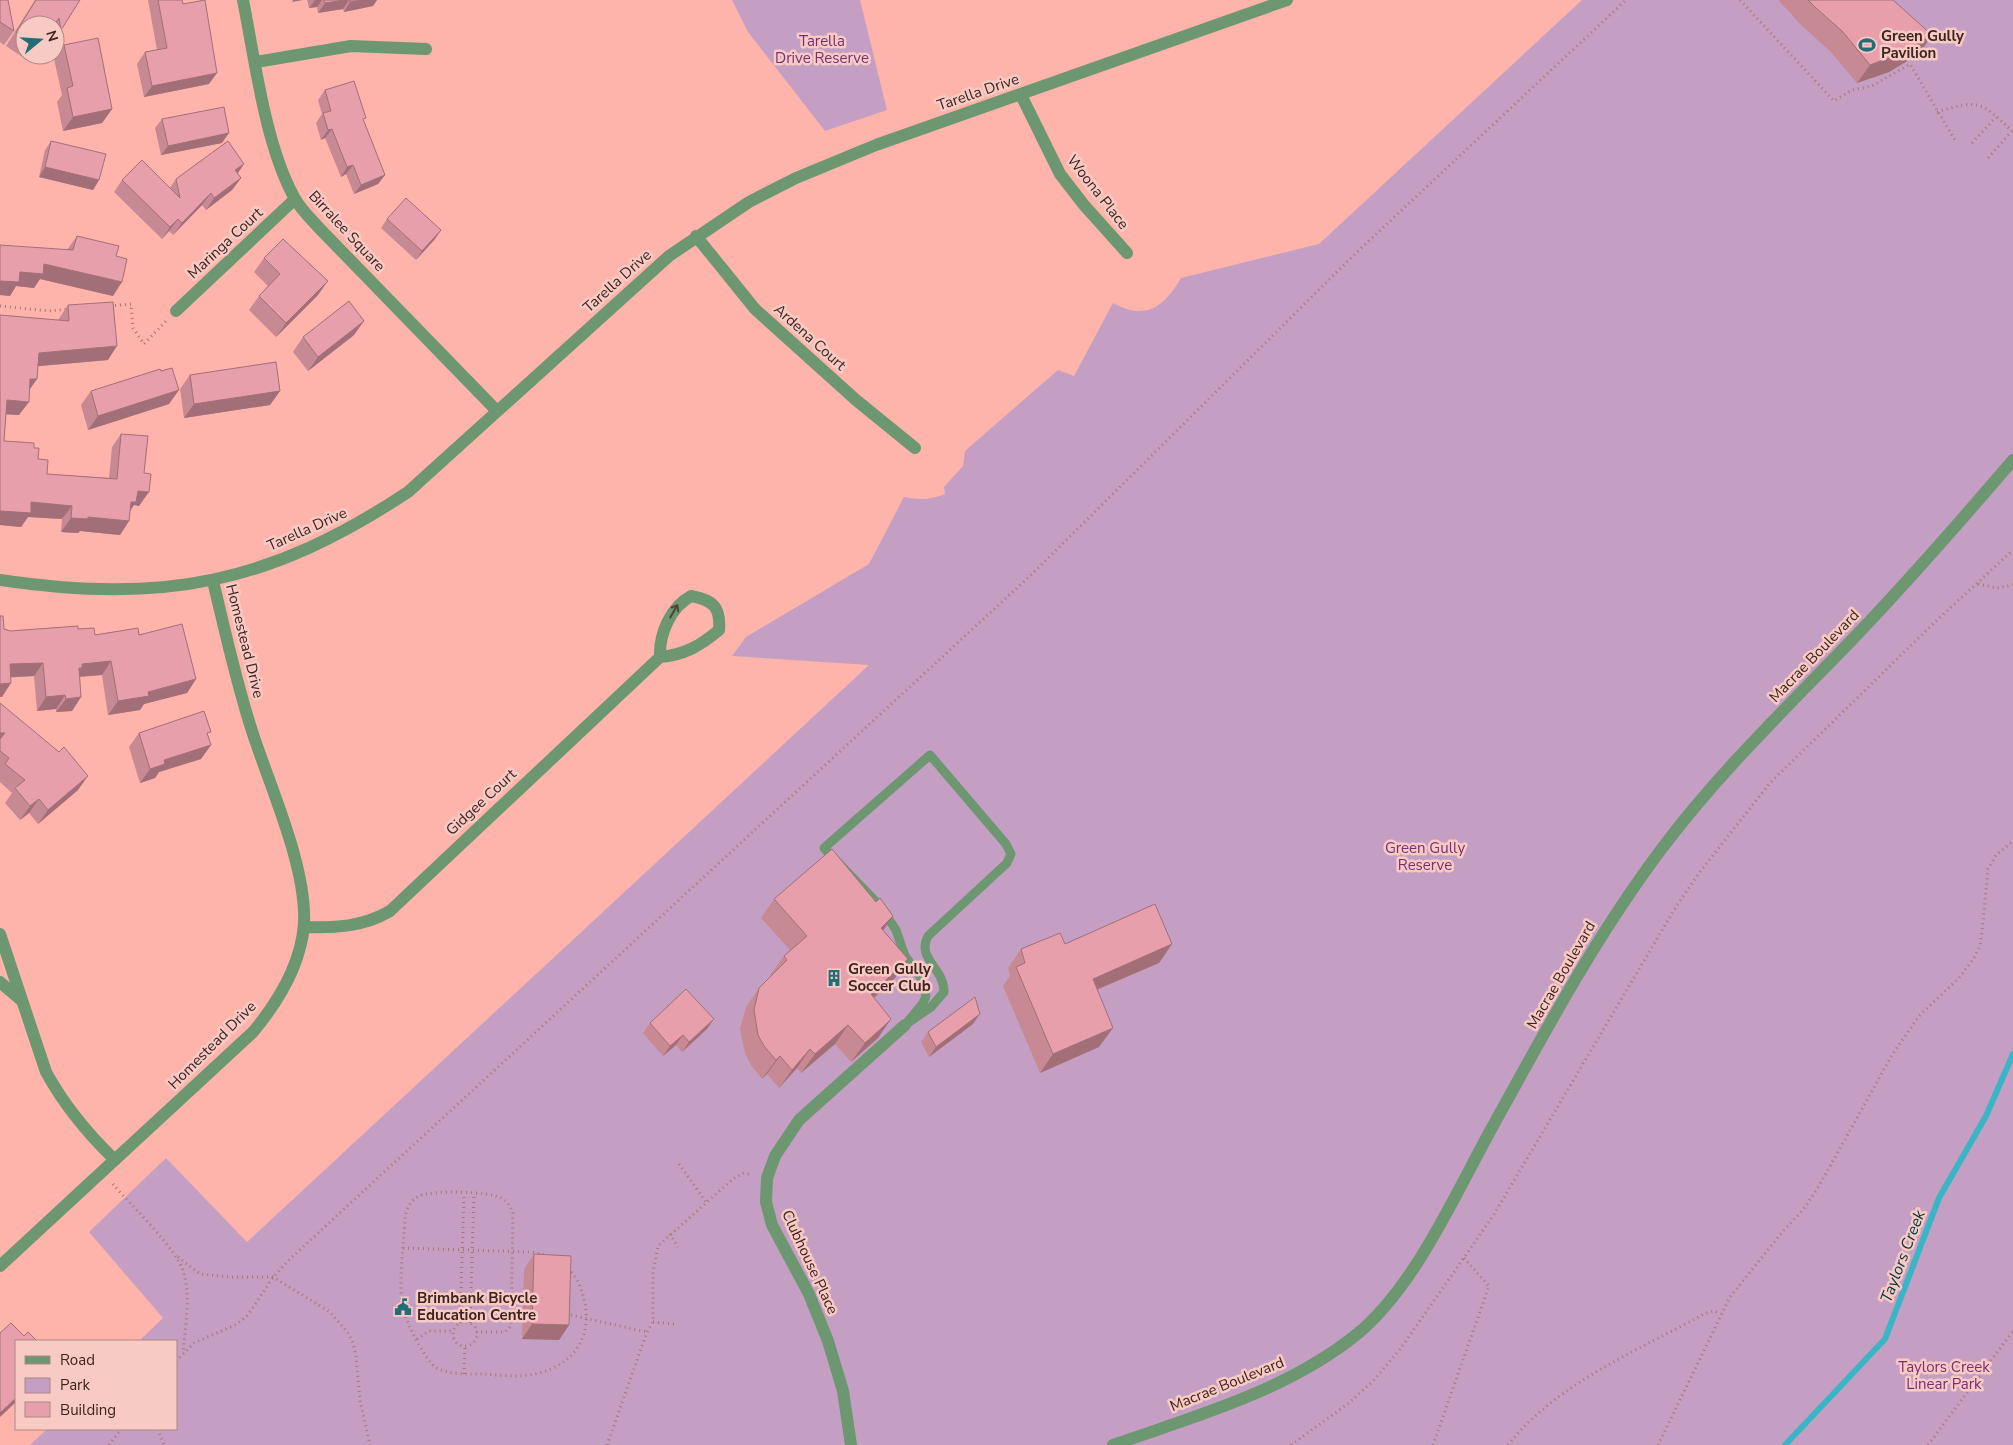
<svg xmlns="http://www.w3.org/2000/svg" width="2013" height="1445" font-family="'Nunito Sans',sans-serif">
<rect width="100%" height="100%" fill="#feb4ab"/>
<path fill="#c49fc3" d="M732,0h128l27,110 -62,21 -77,-99z
M1582,0h431v1445h-1983l17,-16h129v-88h-37l24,-23 -74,-86 77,-74 81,84 622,-577 -137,-9 14,-19 123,-73 35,-67c15,3 26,3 41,-3l-1,-7 19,-21 2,-15 93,-81 16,6 39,-73c33,18 51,4 68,-25l138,-34z"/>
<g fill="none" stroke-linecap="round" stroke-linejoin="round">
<path stroke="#39b5c5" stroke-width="6" d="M1785,1445l100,-106 54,-141 47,-82 27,-62"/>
<path stroke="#ac766f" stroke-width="3" stroke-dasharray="1 4" stroke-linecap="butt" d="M1740,0l94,101 18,-11 20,-4 38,-22 46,78
M1937,112c42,-13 43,-11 75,19l-24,27
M1972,143l24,-26
M0,306l49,5 20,-2
M110,306l21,-2 2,24 11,16 22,-23
M1978,584l19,4 16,-3
M679,1164l27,38
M113,1184c18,22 65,65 71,90 7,25 1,53 -1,78
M670,1234l8,13
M403,1248l129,4 17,4
M178,1257l22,17 31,3h42l57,35 18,21 5,10 3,13 4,44 10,45
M566,1314l81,18
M653,1322l21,2
M453 1334a12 12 0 1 1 24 0a12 12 0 1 1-24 0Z
M460,1323l4,-130
M470,1323l4,-130
M476,1332h29l6,-6 2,-114c-3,-6 -6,-11 -12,-14 -12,-7 -70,-8 -82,-2 -9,5 -13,13 -14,22 -1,26 -8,72 -1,95 4,12 22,49 33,55 13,7 31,6 45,6 18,1 39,4 57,-1 38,-10 55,-40 44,-78 -3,-9 -7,-19 -14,-26
M417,1339l12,-8h24
M176,1361l18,-18 43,-19 11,-9 25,-38 18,-19 739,-682 325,-322 271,-254
M464,1374l1,-28
M158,1429l6,16
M109,1445l12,-16
M607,1445l40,-113 6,-10v-50l5,-26 76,-68 10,-5 8,2
M1291,1445l58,-42 25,-23 27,-32 92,-132 181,-306 25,-37 71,-90 165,-161 78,-72
M1433,1445l56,-159 -26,-29
M1508,1445c49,-62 129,-94 196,-131l9,-3 8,2
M1658,1445l72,-148 53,-66 20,-21 16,-24 73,-131 27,-39 40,-38 15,-20 6,-12 2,-14 6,-63 8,-14 17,-14
M1928,1445l85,-114"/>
<path stroke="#6c9770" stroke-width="9" d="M930,755l76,89 5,10 -4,9 -79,73c-12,23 16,31 16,56l-13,15 -26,18 18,-22 3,-7 -5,-18 -16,-22 -9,-26 -16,-24 -56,-58z"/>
<path stroke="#6c9770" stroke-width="12" d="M243,0c12,60 22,144 51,197 6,12 18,23 27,33l176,181
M256,62l95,-16 75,3
M1021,95l39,79 24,31 43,48
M696,236l59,73 101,91 59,48
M176,311l119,-112
M0,580c164,24 269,4 408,-88l261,-236 80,-54 47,-24 80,-33 411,-145
M304,927c31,1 59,0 86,-16l270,-254c24,-2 40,-11 59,-27 2,-23 -6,-30 -28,-34 -20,11 -32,37 -31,61
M0,934l46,138c18,33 42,62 69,88
M0,982l21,18
M0,1266l253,-234c25,-30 48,-67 51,-108 3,-57 -34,-137 -52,-193 -16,-49 -27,-100 -39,-150
M851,1445l-8,-54 -15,-50 -19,-47 -37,-69 -6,-23 1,-24 8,-22 24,-36 106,-95
M1113,1445c83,-29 173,-54 243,-110 57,-46 97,-136 132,-200 54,-98 107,-198 175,-288 55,-73 121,-137 185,-203 57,-59 111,-121 165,-184"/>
</g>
<path fill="#c78994" d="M0,0l14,31 -10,14 -4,-3z
M35,0h45l-25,38v-13h-30v30h9l-4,7 -24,-16z
M148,0h34l27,84 -65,13 -7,-33 8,-12 12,-2z
M307,0h70l-4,6 -29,6 -1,-3 -25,4 -1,-6 -8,1z
M1779,0h114l39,35 -13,19 -30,18 -32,11 -27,-32 -28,-25 -22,-24z
M64,45l48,64 -10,14 -39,8 -6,-29 5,-7 -8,-36z
M325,90l39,31 21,54 -7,9 -24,10 -8,-20 -5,3 -16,-39 -4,2 -5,-17 6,-9 -4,-14z
M162,119l60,24 -61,12 -6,-27z
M51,141l48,39 -6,10 -54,-13 6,-27z
M237,174l4,4 -9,12 -26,20 -4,-5 -29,30 -4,-4 -7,8 -48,-47 8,-12 48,8 6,-9z
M387,219l54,11 -6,9 -19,21 -35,-32z
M77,236l39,20 -3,40 -73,-17 -6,9 -18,-2 -6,10 -10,-1 67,-45z
M264,258l54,37 -42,42 -27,-27 10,-14 9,-10 -14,-14z
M68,305l40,55 -70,6 -1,13 -7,10 -11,26 -13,-1 -2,27 30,7 4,11 9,15 62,4 3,-31 9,-13 18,72 -5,-1 -4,6 -1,10 -9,14 -40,-4 -2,2 -17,-1 1,-13 -34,-2 -7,10 -21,-2v-210l58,5z
M354,335l-46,36 -15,-19 10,-15z
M190,375l90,16 -10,14 -86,13 -4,-29z
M91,391l78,13 -81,26 -7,-25z
M0,616l4,13 6,2 68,-2 17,6h44l57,44 -9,14 -43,11 -4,6 -32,5 -6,-40 -23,2 2,20 -9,14 -16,1v-3l-19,2 -3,-35 -23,1 -9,20h-2z
M0,703l78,87 -40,34 -9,-11 -9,7 -15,-17 7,-10 -12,-11z
M139,733l69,3 3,9 -10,14 -42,13 -4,6 -15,5 -11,-36z
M774,899l109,31 25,29 -13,19 -21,19 4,41 -27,24 -16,-18 -34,29 -4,-5 -18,20 -12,-14 -5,5 -11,-14 -6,-12 -5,-24 6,-22 13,-19 12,-12 -1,-1 14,-19 6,-6 -29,-32z
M1065,944h107l-13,19 -62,27 2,57 -59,26 -37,-87 7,-10 -2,-8 13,-19z
M650,1023l57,6 -25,23 -6,-7 -13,11 -20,-23z
M973,1024l-44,33 -8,-15 7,-10z
M534,1254l35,71 -10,15 -37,-1 2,-70z"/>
<path fill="#a26f78" d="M293,0h10l-11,2z
M315,0h7l-5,7 -8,1z
M344,0h5l-6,9 -25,4 7,-10z
M361,0h16l-4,6 -29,6 6,-10z
M1932,35l-13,19 -30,18 -32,11 13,-18z
M217,73l-8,11 -65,13 8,-11z
M112,109l-10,14 -39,8 10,-14z
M332,129l-7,9 -4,2 7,-10z
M229,133l-7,10 -61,12 7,-9z
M244,164l-8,12 -1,-6z
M353,165l-7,9 -5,3 6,-10z
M45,167l54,13 -6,10 -54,-13z
M385,175l-7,9 -24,10 7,-9z
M241,178l-9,12 -26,20 8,-12z
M211,193l-9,12 -29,30 9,-12z
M178,219l-9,12 -7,8 8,-12z
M441,230l-6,9 -19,21 6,-9z
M44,264l78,18 -9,14 -73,-17 -6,9 -18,-2 -6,10 -10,-1v-14l20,-9z
M328,281l-10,14 -42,42 10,-14z
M364,321l-10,14 -46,36 10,-14z
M117,346l-9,14 -79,7 10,-14z
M30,379h7l-10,14z
M179,390l-10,14 -81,26 10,-14z
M280,391l-10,14 -86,13 10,-14z
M7,400l22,2 -10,13 -19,-1z
M138,491l11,1 -10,14 -5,-1 -7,11 -5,-1z
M31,502l41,4 -10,13 -34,-2 -7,10 -21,-2v-14z
M88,517l41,4 -9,14 -40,-4 -2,2 -17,-1 10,-14z
M111,661l-9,14 -26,2 -7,5 13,-18z
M43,663l-9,13 -33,2 9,-14z
M196,679l-9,14 -43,11 -4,6 -32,5 10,-14z
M11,683l-9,14h-2v-13z
M65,695l-9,14 -19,2 9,-14z
M81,697l-9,14 -16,1 10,-13z
M0,733h5l-5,7z
M211,745l-10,14 -42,13 -4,6 -15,5 10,-14 14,-9z
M88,776l-10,14 -40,34 10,-14z
M39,799l-10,14 -9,7 10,-14z
M893,916l-13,19 1,-7z
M1172,944l-13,19 -80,34 14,-18z
M908,959l-13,19 -37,35 13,-19z
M980,1014l-7,10 -44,33 7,-10z
M714,1019l-7,10 -25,23 7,-10z
M891,1019l-13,19 -27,24 14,-19z
M848,1025l-13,19 -34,29 14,-19z
M1113,1028l-14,19 -59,26 13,-19z
M683,1035l-7,10 -13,11 7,-10z
M810,1049l-13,19 -18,20 13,-18z
M780,1056l-13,18 -5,5 14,-19z
M532,1324l37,1 -10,15 -37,-1z
M16,1398v4l-16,15v-4z"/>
<path fill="#e79fac" stroke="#a26f78" d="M0,0h8l6,31 -14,-9z
M36,0h44l-19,30 -2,-12 -5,7h-29v13l-9,-6z
M158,0h24l1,4 22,-4 12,73 -65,13 -7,-34 22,-4z
M324,0h20l-19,3z
M350,0h11l-11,2z
M1808,0h85l39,35 -30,18 -32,12 -27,-33 -28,-25z
M98,38l14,71 -39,8 -6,-29 6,-2 -9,-41z
M354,81l12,37 -3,1 22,56 -24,10 -8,-20 -6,2 -15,-38 -4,1 -5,-17 8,-2 -6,-21z
M224,107l5,26 -61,13 -6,-27z
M51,141l55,13 -7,26 -54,-13z
M228,141l16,23 -9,6 6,8 -27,20 -3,-5 -29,30 -4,-4 -8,8 -48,-47 20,-20 38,38 -4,-19z
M406,198l35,32 -19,21 -35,-32z
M77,236l42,10 -3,10 11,3 -5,23 -78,-18 -1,10 -23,-2 -1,10 -19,-1v-36l73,5z
M283,239l45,42 -42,42 -27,-27 21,-22 -16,-16z
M349,301l15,20 -46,36 -15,-20z
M113,302l4,44 -78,7 -2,26h-7l-1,23 -22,-2 -3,41 30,2v5h5l-1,11 10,1 -1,14 70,5 4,-45 27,2 -4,37 7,1 -2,18 -11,-1 -2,11h-5l-2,19 -41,-4v2l-17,-1 1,-12 -41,-4v11l-31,-2v-196l69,6 -1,-16z
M276,362l4,29 -86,13 -4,-29z
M172,368l7,22 -81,26 -7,-25 69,-22 1,2z
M0,616h3l1,13 6,2 68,-5v3l16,-1 1,7 43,-7 1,7 43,-11 14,55 -48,13 1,4 -31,5 -7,-40 -29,3v4h-3l2,29 -15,2 -1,-4 -19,2 -3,-34 -33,1 1,19 -11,1z
M0,703l59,49 5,-5 24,29 -40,34 -9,-11 -9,7 -15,-18 10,-8 -20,-16 4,-6 -9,-7v-12l5,-6h-5z
M204,711l7,21 -4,1 4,12 -47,15 1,4 -15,5 -11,-36z
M832,849l44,53 4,-4 13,18 -12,12 27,31 -37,35 20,25 -7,7 -19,17 -17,-18 -33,29 -5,-5 -18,21 -12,-14 -4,4 -12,-14 -6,-11 -4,-25 5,-22 28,-28 -3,-4 23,-20 -33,-37z
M1155,904l17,40 -79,35 20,49 -60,26 -37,-87 9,-4 -4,-14 39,-16 5,11z
M686,989l28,30 -25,23 -6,-7 -13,11 -20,-23z
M975,997l5,17 -44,33 -8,-15z
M534,1254l37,2 -2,69 -37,-1z
M11,1323l13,13 4,-4 9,9h-21v57l-16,15v-80z"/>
<defs><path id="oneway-shaft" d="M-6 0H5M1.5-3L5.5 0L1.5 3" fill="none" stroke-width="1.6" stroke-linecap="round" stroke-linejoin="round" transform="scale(1.25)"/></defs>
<use stroke="#4c4637" href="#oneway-shaft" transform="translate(674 611) rotate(-60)"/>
<defs>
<g id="stadium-bare" transform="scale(1.35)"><path d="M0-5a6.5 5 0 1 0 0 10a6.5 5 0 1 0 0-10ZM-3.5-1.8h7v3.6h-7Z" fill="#236d76" stroke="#f8cac4" stroke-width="2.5" paint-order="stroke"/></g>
<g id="building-bare" transform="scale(1.35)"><path d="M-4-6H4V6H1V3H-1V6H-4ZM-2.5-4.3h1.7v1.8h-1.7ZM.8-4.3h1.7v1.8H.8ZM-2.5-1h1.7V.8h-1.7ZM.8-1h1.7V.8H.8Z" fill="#236d76" stroke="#f8cac4" stroke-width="2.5" paint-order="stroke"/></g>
<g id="civic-bare" transform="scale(1.35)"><path d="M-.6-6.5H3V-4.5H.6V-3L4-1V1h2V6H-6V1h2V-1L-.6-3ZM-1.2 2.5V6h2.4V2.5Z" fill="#236d76" stroke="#f8cac4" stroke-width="2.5" paint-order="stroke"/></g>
</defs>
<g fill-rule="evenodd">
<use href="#stadium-bare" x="1867" y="45"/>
<use href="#building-bare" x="834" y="978"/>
<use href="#civic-bare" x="403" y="1307"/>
</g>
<g text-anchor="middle" stroke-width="5" stroke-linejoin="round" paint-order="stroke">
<g font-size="15" font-weight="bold" fill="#3f231f" stroke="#f8cac4" text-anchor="start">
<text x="1881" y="41">Green Gully<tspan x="1881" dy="17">Pavilion</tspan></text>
<text x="848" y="974">Green Gully<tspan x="848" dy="17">Soccer Club</tspan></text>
<text x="417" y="1303">Brimbank Bicycle<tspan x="417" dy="17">Education Centre</tspan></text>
</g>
<g font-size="15" fill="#762e76" stroke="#f8cac4">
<text x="822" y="46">Tarella<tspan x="822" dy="17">Drive Reserve</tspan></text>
<text x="1425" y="853">Green Gully<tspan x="1425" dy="17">Reserve</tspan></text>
<text x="1944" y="1372">Taylors Creek<tspan x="1944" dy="17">Linear Park</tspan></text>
</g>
<g font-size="15" fill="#3f231f" stroke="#f8cac4">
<text transform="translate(978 92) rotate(-19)" y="5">Tarella Drive</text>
<text transform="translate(1098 192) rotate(52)" y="5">Woona Place</text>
<text transform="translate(347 231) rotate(47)" y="5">Birralee Square</text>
<text transform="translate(225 243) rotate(-43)" y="5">Maringa Court</text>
<text transform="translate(617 281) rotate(-42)" y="5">Tarella Drive</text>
<text transform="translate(810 337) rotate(42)" y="5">Ardena Court</text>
<text transform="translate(307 529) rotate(-24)" y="5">Tarella Drive</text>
<text transform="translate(245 641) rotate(76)" y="5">Homestead Drive</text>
<text transform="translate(1814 656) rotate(-46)" y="5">Macrae Boulevard</text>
<text transform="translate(481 802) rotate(-43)" y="5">Gidgee Court</text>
<text transform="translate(1561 975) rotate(-60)" y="5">Macrae Boulevard</text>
<text transform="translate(212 1045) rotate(-45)" y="5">Homestead Drive</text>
<text transform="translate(810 1262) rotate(65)" y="5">Clubhouse Place</text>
<text transform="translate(1227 1384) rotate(-22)" y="5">Macrae Boulevard</text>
</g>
<g font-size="16" font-style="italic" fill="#003940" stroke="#f8cac4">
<text transform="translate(1902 1256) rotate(-69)" y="6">Taylors Creek</text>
</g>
</g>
<rect x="15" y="1340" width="162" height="90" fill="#f8cac4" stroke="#ae8782"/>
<rect x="25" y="1356" width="25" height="8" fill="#6c9770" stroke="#ae8782"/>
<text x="60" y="1365" font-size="15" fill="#3f231f">Road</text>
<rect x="25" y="1378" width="25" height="15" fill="#c49fc3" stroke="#ae8782"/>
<text x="60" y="1390" font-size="15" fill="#3f231f">Park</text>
<rect x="25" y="1402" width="25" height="15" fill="#e79fac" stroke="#ae8782"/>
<text x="60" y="1415" font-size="15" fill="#3f231f">Building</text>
<g transform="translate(40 40) rotate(72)"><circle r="24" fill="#f8cac4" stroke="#ae8782"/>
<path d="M0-4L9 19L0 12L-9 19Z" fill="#236d76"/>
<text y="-8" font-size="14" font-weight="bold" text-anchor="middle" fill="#3f231f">N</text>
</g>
</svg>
